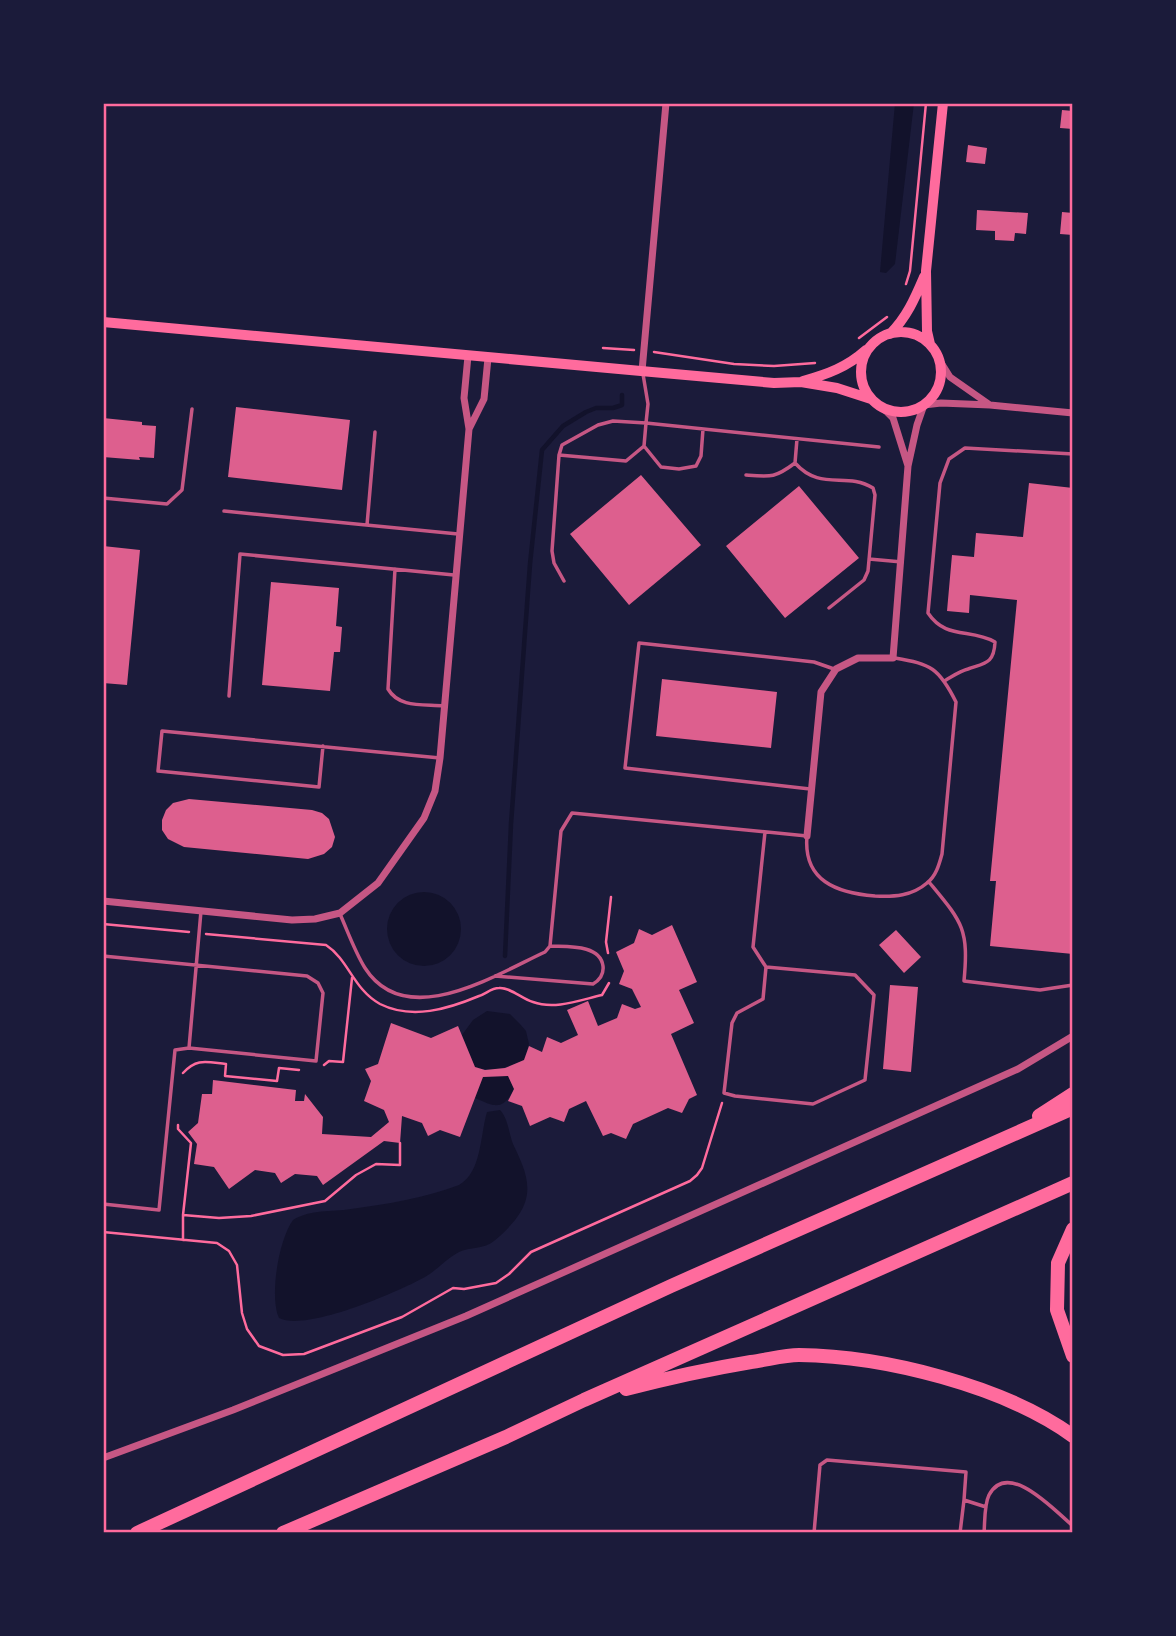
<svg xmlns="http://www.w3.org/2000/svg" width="1176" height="1636" font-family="Poppins,sans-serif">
<rect width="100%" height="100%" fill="#1b1b3a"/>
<path fill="#12122b" d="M895,103h19l-19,161 -9,9 -6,-1z
M387 929a37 37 0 1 1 74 0a37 37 0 1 1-74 0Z
M487,1011l23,3 10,10 6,7 3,13 -5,16c-16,7 -31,13 -49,7l-13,-32 11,-15z
M508,1076l6,13c-11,22 -19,18 -39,9l8,-21z
M500,1110c8,8 9,24 13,34 9,19 20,40 11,61 -5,13 -19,27 -30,36 -9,8 -25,6 -35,11 -13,7 -22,18 -34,25 -27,15 -119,55 -146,41 -10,-22 0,-79 14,-98 18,-11 38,-8 58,-11 36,-5 74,-11 108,-24 23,-13 21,-50 28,-73z"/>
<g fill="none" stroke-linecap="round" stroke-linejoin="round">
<path stroke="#12122b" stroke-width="4.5" d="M505,956l6,-132 19,-260 12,-114 21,-24 23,-14 10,-4h17l9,-3v-10"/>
</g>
<path fill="#dd5f8e" d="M1062,110l11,1v18l-13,-1z
M968,145l19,3 -2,16 -19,-2z
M977,210l51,3 -2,21 -11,-1 -1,8 -19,-1v-9l-19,-1z
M1062,212l11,1v22l-13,-1z
M236,407l114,13 -8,70 -114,-13z
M103,418l39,4v3l14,1 -2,32 -15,-1 1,3 -37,-3z
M641,475l60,70 -72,60 -59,-71z
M1029,483l44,5v466l-83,-8 6,-65h-6l27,-281 -47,-5 -1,18 -22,-2 5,-56 22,2 2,-24 47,4z
M799,486l60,72 -74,60 -59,-72z
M103,546l37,4 -13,135 -24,-2z
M271,582l68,6 -3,38 6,1 -2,25h-6l-4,39 -68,-6z
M662,679l115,13 -6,56 -115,-12z
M189,799l123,11 10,3 7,6 6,18 -3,10 -8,7 -16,5 -124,-12 -16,-8 -6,-9v-10l4,-10 7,-7z
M672,925l25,57 -18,8 15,33 -23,11 26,61 -8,4 -7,14 -14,-5 -35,16 -7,15 -15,-6 -8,3 -17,-35 -17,8 -5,13 -14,-5 -20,9 -8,-20 -14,-5 6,-12 -6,-13 -25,1 -23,60 -20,-7 -12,6 -6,-13 -20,-7 -2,27 -16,-2 -61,44 -6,-9 -22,-2 -14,9 -6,-10 -20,-3 -26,19 -15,-22 -20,-3 3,-20 -9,-12 10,-9 4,-29h10l1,-14 83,10 -1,11h9l1,-7 18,23 -1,17 49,3 18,-15 -5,-12 -20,-9 7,-20 -6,-12 13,-5 13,-41 40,15 27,-12 17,41 10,3 20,-2 19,-8 5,-14 13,6 5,-15 14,6 17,-8 -11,-25 21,-9 10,25 19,-8 5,-14 13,5 6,-2 -9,-18 -13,-5 5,-13 -8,-19 18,-9 5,-14 13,6z
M896,930l25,27 -17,16 -25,-28z
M890,985l28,2 -7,85 -28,-3z"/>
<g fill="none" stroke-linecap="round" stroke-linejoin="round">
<path stroke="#ff6b9d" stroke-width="2.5" d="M906,284l4,-13 16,-168
M859,338l28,-21
M603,348l31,2
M654,352l80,12 40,2 41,-3
M103,924l86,8
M206,934l120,11c23,15 27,44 54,59 32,16 68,5 99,-8 7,-2 12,-8 20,-8 11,-1 23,11 34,14 22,8 47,-2 69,-7l7,-12
M608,953l-2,-11 5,-45
M324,1065l5,-4 14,1 9,-84
M183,1073c14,-15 23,-11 43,-9l-1,12 52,5 2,-13 20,2
M178,1125v4l13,14 -8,72 36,3 32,-2 74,-15 31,-26 20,-11 24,1v-22
M103,1232l114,11 12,8 8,14 5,48 5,16 12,17 24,9 21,-1 98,-37 51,-29 11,1 32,-6 13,-9 22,-22 159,-71 7,-6 5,-7 20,-65
M183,1240v-25"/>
<path stroke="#c65784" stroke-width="3.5" d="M703,429l-2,27 -5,10 -17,3 -18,-2 -17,-21 2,-23 233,24
M797,439l-2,24c26,29 51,8 78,25l2,7 -7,76 -4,9 -35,28
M559,455l67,6 18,-15
M746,475c25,2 29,3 49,-12
M103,498l64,6 15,-14 10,-81
M224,511l234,23
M367,525l8,-93
M869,559l33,3
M395,569l-7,120c11,19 35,15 56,17
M564,581l-10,-18 -2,-12 7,-96 3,-10 36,-20 15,-4 33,2 2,-19 -5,-30
M946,680c7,-4 14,-9 22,-11 17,-6 26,-5 27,-27 -25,-14 -49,-2 -67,-29l12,-130 9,-24 16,-11 108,6
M229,696l11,-142 214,21
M323,746l-4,41 -161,-16 4,-40 278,27
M810,789l-185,-21 14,-125 175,19 20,7
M765,832l-12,115 13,20 89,8 19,20 -9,85 -52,24 -78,-8 -11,-3 8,-70 5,-10 26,-14 3,-32
M929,882c33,40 40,46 35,99l76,9 33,-5
M340,914c8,18 15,38 25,54 41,64 130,7 180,-16l5,-6 11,-115 11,-18 235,23c-4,45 30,57 68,60 19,1 37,0 52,-13 9,-7 12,-18 15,-29l14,-152c-17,-34 -25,-38 -61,-44
M103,956l204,20 11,7 5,10 -7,68 -127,-13 -14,2 -16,160 -56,-6
M495,976l98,8c7,-4 11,-9 10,-18 -3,-22 -36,-19 -53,-20
M189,1048l12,-137
M814,1533l6,-68 7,-5 139,12 -2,28 22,7
M960,1533l4,-33
M984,1533c1,-11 0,-28 5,-38 19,-36 66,16 84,31"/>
<path stroke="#c65784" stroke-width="7" d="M468,356l-4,42 5,31 15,-30 4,-41
M642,371l24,-268
M990,405l83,8
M883,408l10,10 15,48 9,-41 7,-20 17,-2 49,2 -40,-28 -10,-16
M807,836l14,-144 15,-23 22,-11h35l15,-192
M103,901l189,19 23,-1 25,-6 38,-30 46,-65 11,-27 5,-33 29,-329
M103,1458l130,-48 233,-94 552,-247 55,-33"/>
<path stroke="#ff6b9d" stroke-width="10" d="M103,322l549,50 122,11 27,-1 36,6 34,11
M861 372a40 40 0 1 1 80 0a40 40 0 1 1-80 0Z
M890,334c17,-17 25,-36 34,-57
M930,344l-3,-13 -1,-60 17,-168
M803,381c25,-7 44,-14 63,-31"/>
<path stroke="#ff6b9d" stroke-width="14" d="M1039,1116l34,-22
M1073,1229l-15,34 -1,47 16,46
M626,1389c42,-11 83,-20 125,-27 16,-2 33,-7 48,-7 85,1 205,31 274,81
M137,1533l534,-247 402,-178
M283,1533l223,-96 78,-37 489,-217"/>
</g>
<rect width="1176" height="1636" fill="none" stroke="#1b1b3a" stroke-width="210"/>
<rect x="105" y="105" width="966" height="1426" fill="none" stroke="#ff6b9d" stroke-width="2.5"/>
</svg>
